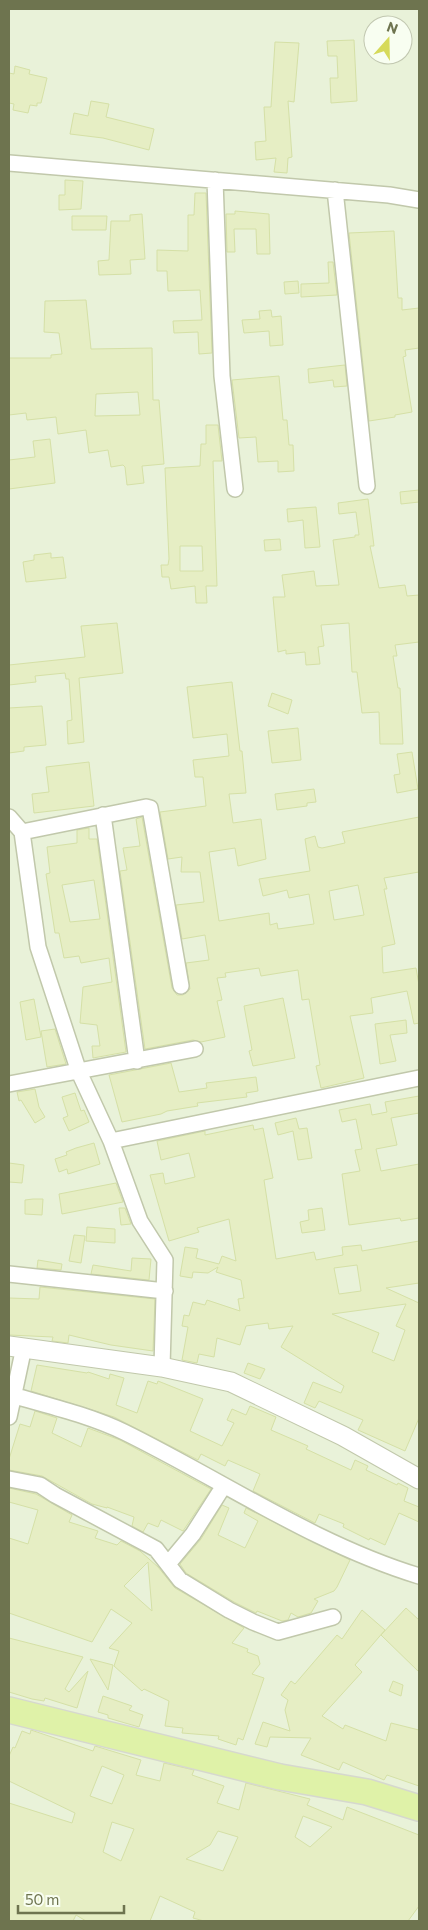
<svg xmlns="http://www.w3.org/2000/svg" width="428" height="1930" viewBox="0 0 428 1930" font-family="Commissioner,sans-serif">
<style>
.residential{fill:#e9f2d9;fill-rule:evenodd}
.building{fill:#e6eec4;stroke:#d5e0a6;fill-rule:evenodd}
.lines{fill:none;stroke-linecap:round;stroke-linejoin:round}
.minor-casing{stroke:#c1c8ab;stroke-width:18}
.tertiary-casing{stroke:#c1c8ab;stroke-width:21}
.trunk-casing{stroke:#d6d8ce;stroke-width:28}
.minor{stroke:#fff;stroke-width:15}
.tertiary{stroke:#fff;stroke-width:19}
.trunk{stroke:#dff2a8;stroke-width:25}
</style>
<rect width="100%" height="100%" fill="#f4fbea"/>
<path class="residential" d="M9,9H419V1921H9ZM373,25H403V55H373Z"/>
<path class="building" d="M354,40L357,101L331,103L330,78H338L337,56H328L327,41Z
M275,42L299,43L294,102L288,101L292,157L288,158L287,173L274,172L276,158L256,160L255,142L266,141L264,107H271Z
M15,66L30,70L29,74L47,78L41,103H37V106L30,105L28,113L13,110L14,104L9,103V73L14,74Z
M91,101L109,104L106,117L154,129L149,150L103,138L70,134L74,113L88,116Z
M65,180L83,181L81,209L59,210V195H65Z
M195,193H206L212,353L199,354L198,332L174,333L173,321L202,320L200,290L168,291L167,271H157V250L188,251V215H194Z
M235,211L269,214L270,254H257L256,229H234L235,252H227L226,214H235Z
M142,214L145,259L130,260L131,274L99,275L98,261L109,260L111,221H130V215Z
M72,216H107L106,230H72Z
M394,231L398,298H402V310L419,308V348L405,350L406,356L403,357L412,412L395,415V417L369,421L349,233Z
M328,262H333L337,295L301,297V284L329,283Z
M298,281L299,293L285,294L284,282Z
M86,300L91,349L152,348L153,400H159L164,464L142,466L144,483L127,485L125,467L123,465L111,467L108,450L89,453L86,430L58,434L56,417L27,420L26,413L9,415V358H51V355L62,354L59,333L44,332L45,301ZM138,392L140,415L95,416L96,394Z
M271,310L272,317L281,316L283,345L270,346L269,331L244,333L242,320L260,319L259,311Z
M345,365L347,386L334,387L333,380L309,383L308,369Z
M279,376L283,420H287L289,445H293L294,471L278,472V461L258,462L256,437L239,438L232,380Z
M206,425H218L222,461H213L217,586H206L207,603H196L195,586L171,589L169,577H162L161,565H168L169,559L165,468L200,466L201,444H206ZM180,546H202L203,571H180Z
M50,439L55,483L9,489V460L35,457L33,441Z
M419,490V502L401,504L400,492Z
M368,499L374,546H370L379,588L405,585L407,596L419,595V642L395,645L397,656H393L398,688H400L403,744H380L379,712L362,713L357,672H352L349,623L321,625L324,646L318,647L320,664L306,665L305,652L286,654V650L278,652L273,597H285L282,575L314,571L316,586L339,585L333,540L355,537V535H359L356,512L339,514L338,503Z
M316,507L320,547L305,548L303,520L288,522L287,509Z
M280,539L281,550L265,551L264,540Z
M51,553V558L63,557L66,578L26,582L23,562L34,560V555Z
M117,623L123,673L79,678L84,742L68,744L67,721L72,720L69,679H66L65,673L35,676L36,682L9,685V665L85,657L81,626Z
M232,682L240,751H242L246,793L229,794L233,823L261,819L266,859L238,866L235,848L209,852L219,921L269,913L270,925L277,923L278,929L314,924L309,894L289,898L287,890L263,896L259,879L310,871L305,839L315,836L318,847L322,848L345,843L342,832L419,817V872L384,878L387,889H384L395,944L382,947L383,973L416,968L419,985V1023L414,1024L407,991L371,998L373,1013L350,1016L364,1078L321,1088L316,1066L320,1065L309,999L302,1000L298,970L261,976L259,968L225,973L226,977L217,978L222,1000L217,1001L225,1037L201,1042L193,1040L145,1049L120,871L127,870L123,848L140,846L136,819L142,817L172,988L177,995H183L190,989L186,963L209,960L205,935L182,939L176,905L204,902L200,872H181L182,857L168,859L160,812L206,806L203,777H195L193,760L229,756L227,734L193,738L187,687ZM358,885L364,915L334,920L329,891Z
M272,693L292,700L288,714L268,706Z
M42,706L46,745L24,747V751L9,753V708Z
M298,728L301,760L272,763L268,731Z
M412,752L418,789L397,793L394,775L400,774L397,754Z
M89,762L94,806L34,813L32,794L49,792L46,767Z
M314,789L316,802L307,803V806L277,810L275,794Z
M89,828V839H97L126,1052L93,1058L92,1046H100L97,1025L80,1023L83,987L112,982L109,958L81,963L79,956L64,958L59,933H55L46,874L50,873L47,847L77,843V830ZM94,880L100,919L70,922L62,885Z
M283,998L295,1058L253,1066L249,1051L252,1050L244,1006Z
M34,999L41,1037L26,1040L20,1002Z
M406,1020L407,1033L390,1035L396,1061L380,1064L375,1024Z
M55,1029L66,1064L47,1067L41,1031Z
M171,1063L179,1092L207,1088L206,1083L256,1077L258,1091L246,1093L247,1097L197,1103L198,1106L167,1111L161,1114L122,1122L109,1075Z
M35,1089L39,1107L45,1117L35,1123L21,1100L19,1101L17,1092Z
M75,1093L81,1111L84,1110L89,1122L69,1131L63,1118L68,1116L62,1097Z
M419,1096V1113L391,1118L397,1145L376,1149L381,1171L419,1164V1218L401,1221L400,1218L349,1225L342,1174L360,1171L355,1150L362,1149L356,1119L342,1122L339,1110L370,1104L372,1115L387,1112L385,1102Z
M296,1118L299,1129L307,1128L312,1158L298,1160L293,1131L278,1135L275,1123Z
M253,1125L254,1130L263,1128L273,1178L264,1180L276,1259L314,1252L316,1260L343,1255L342,1247L361,1245L362,1251L419,1241V1283L386,1288L419,1303V1418L405,1451L358,1430L363,1420L319,1401L315,1408L304,1403L313,1382L341,1393L344,1386L281,1347L293,1326L269,1329L268,1323L246,1326L240,1345L217,1338L214,1357L199,1354L197,1363L182,1360L188,1327L182,1326L184,1315L189,1316L193,1302L205,1305L207,1300L240,1311L238,1299L244,1298L241,1280L216,1272L218,1267L208,1273L193,1272L192,1278L180,1276L185,1247L198,1249L196,1258L219,1264L222,1256L236,1261L229,1219L197,1228L199,1232L169,1241L150,1175L163,1173L165,1184L195,1177L189,1153L161,1160L157,1141L205,1131V1135ZM357,1265L361,1291L339,1294L334,1268ZM406,1304L396,1326L405,1330L394,1361L372,1352L379,1333L332,1314Z
M94,1143L100,1164L68,1174L67,1169L59,1172L55,1159L67,1155L66,1152L76,1148Z
M9,1163L24,1165L22,1183L9,1182Z
M116,1183L123,1202L62,1214L59,1194Z
M33,1199H43L42,1215L25,1214V1200Z
M119,1208H125L131,1224L121,1225Z
M322,1208L325,1230L302,1233L300,1222L309,1220L308,1210Z
M87,1227L115,1229V1243L86,1241Z
M74,1235L85,1236L81,1263L69,1261Z
M132,1258L151,1259L149,1280L91,1274L93,1265L131,1271Z
M38,1260L62,1264L61,1270L37,1268Z
M40,1287L155,1299L153,1351L111,1345L69,1335L68,1343L52,1341L53,1337L9,1335V1298L39,1299Z
M248,1363L265,1369L260,1379L244,1373Z
M37,1365L87,1373L88,1372L109,1379L110,1374L124,1378L116,1405L137,1413L148,1381L157,1384L158,1381L203,1399L190,1431L222,1446L234,1423L227,1420L232,1409L246,1415L250,1406L276,1417L271,1430L308,1446L306,1449L351,1470L355,1460L368,1466L366,1470L397,1485L398,1483L408,1488L404,1501L419,1507V1522L399,1513L385,1545L370,1538L369,1540L343,1527L344,1524L319,1514L315,1523L253,1491L260,1474L228,1460L225,1466L201,1454L198,1460L114,1417L31,1391Z
M35,1411L57,1418L52,1433L81,1447L88,1428L120,1440L211,1489L183,1531L161,1520L158,1527L148,1523L143,1532L132,1526L134,1517L107,1507V1508L92,1504L42,1476L9,1470V1459L20,1424L30,1427Z
M9,1488L36,1494L72,1515L69,1522L98,1531L95,1538L117,1545L121,1541L140,1551L158,1567L175,1588L244,1628L232,1643L248,1649L247,1652L258,1656L260,1664L252,1674L264,1678L243,1740L238,1738L236,1745L218,1739L219,1736L182,1733L183,1728L165,1726L169,1701L144,1689L142,1691L114,1666L119,1651L109,1648L132,1623L111,1609L92,1642L9,1613V1538L28,1544L38,1510L9,1502ZM148,1562L152,1611L124,1586Z
M222,1505L229,1508L218,1535L245,1548L258,1521L244,1513L246,1508L350,1560L337,1587L334,1591L314,1599L318,1601L311,1613L298,1617L291,1613L288,1620L282,1621L257,1611L256,1613L234,1602L186,1573L180,1564L201,1539Z
M406,1608L419,1620V1672L381,1635Z
M362,1610L385,1630L355,1665L362,1672L322,1716L343,1729L345,1725L386,1741L391,1723L419,1730V1786L387,1775L384,1780L343,1762L339,1770L301,1755L311,1738L270,1737L267,1747L255,1744L263,1722L290,1731L285,1710L288,1700L281,1695L291,1681L295,1684L337,1635L342,1639Z
M9,1638L83,1657L65,1689L69,1692L88,1671L77,1708L45,1698L44,1701L32,1699L9,1692Z
M90,1659L113,1665L108,1690Z
M393,1681L403,1685L401,1696L389,1691Z
M103,1696L132,1706L129,1710L143,1715L139,1727L108,1718V1715L98,1712Z
M31,1730L93,1751L95,1746L141,1760L136,1775L160,1781L164,1763L194,1770L192,1775L224,1786L217,1803L239,1810L246,1783L310,1799L307,1805L343,1820L347,1807L419,1835V1906L408,1921H204L193,1918L195,1912L160,1896L150,1921H86L76,1915L73,1921H9V1803L72,1823L75,1813L9,1781V1756L13,1747L15,1748L22,1731L30,1734ZM102,1766L124,1775L112,1804L90,1796ZM303,1816L332,1827L310,1847L295,1837ZM112,1822L134,1829L121,1861L103,1852ZM218,1831L238,1837L223,1871L186,1859L210,1845Z"/>
<g class="lines">
<defs>
<path id="minor" d="M9,163L389,195L419,200
M215,180L222,376L235,489
M335,190L367,486
M103,815L137,1061
M9,817L22,832L38,947L79,1072L111,1141L140,1221L165,1260L162,1367
M22,832L146,807L150,808L181,986
M9,1084L195,1049
M111,1141L419,1078
M9,1274L165,1291
M12,1395C49,1406 89,1415 124,1432C222,1480 314,1544 419,1576
M9,1417L24,1347
M9,1479L40,1485L55,1495L156,1549L180,1580L229,1610L253,1622L278,1632L333,1617
M168,1564L193,1534L223,1487"/>
<path id="tertiary" d="M9,1346L162,1367L231,1382L343,1436L419,1479"/>
<path id="trunk" d="M9,1710L280,1777L367,1792L419,1808"/>
</defs>
<use href="#minor" class="minor-casing"/>
<use href="#tertiary" class="tertiary-casing"/>
<use href="#trunk" class="trunk-casing"/>
<use href="#minor" class="minor"/>
<use href="#tertiary" class="tertiary"/>
<use href="#trunk" class="trunk"/>
</g>
<rect width="428" height="1930" fill="none" stroke="#6e744f" stroke-width="20"/>
<g transform="translate(388 40) rotate(20)"><circle r="24" fill="#f8fef1" stroke="#c1c7b0"/>
<path d="M0-4L9 19L0 12L-9 19Z" fill="#d6da5a"/>
<text y="-8" font-size="14" font-weight="bold" text-anchor="middle" fill="#6e744f">N</text>
</g>
<path d="M18 1905v8h106v-8" fill="none" stroke="#6e744f" stroke-width="2.5"/>
<text x="25" y="1905" font-size="15" fill="#6e744f" stroke="#f8fef1" stroke-width="4" paint-order="stroke">50 m</text>
</svg>
